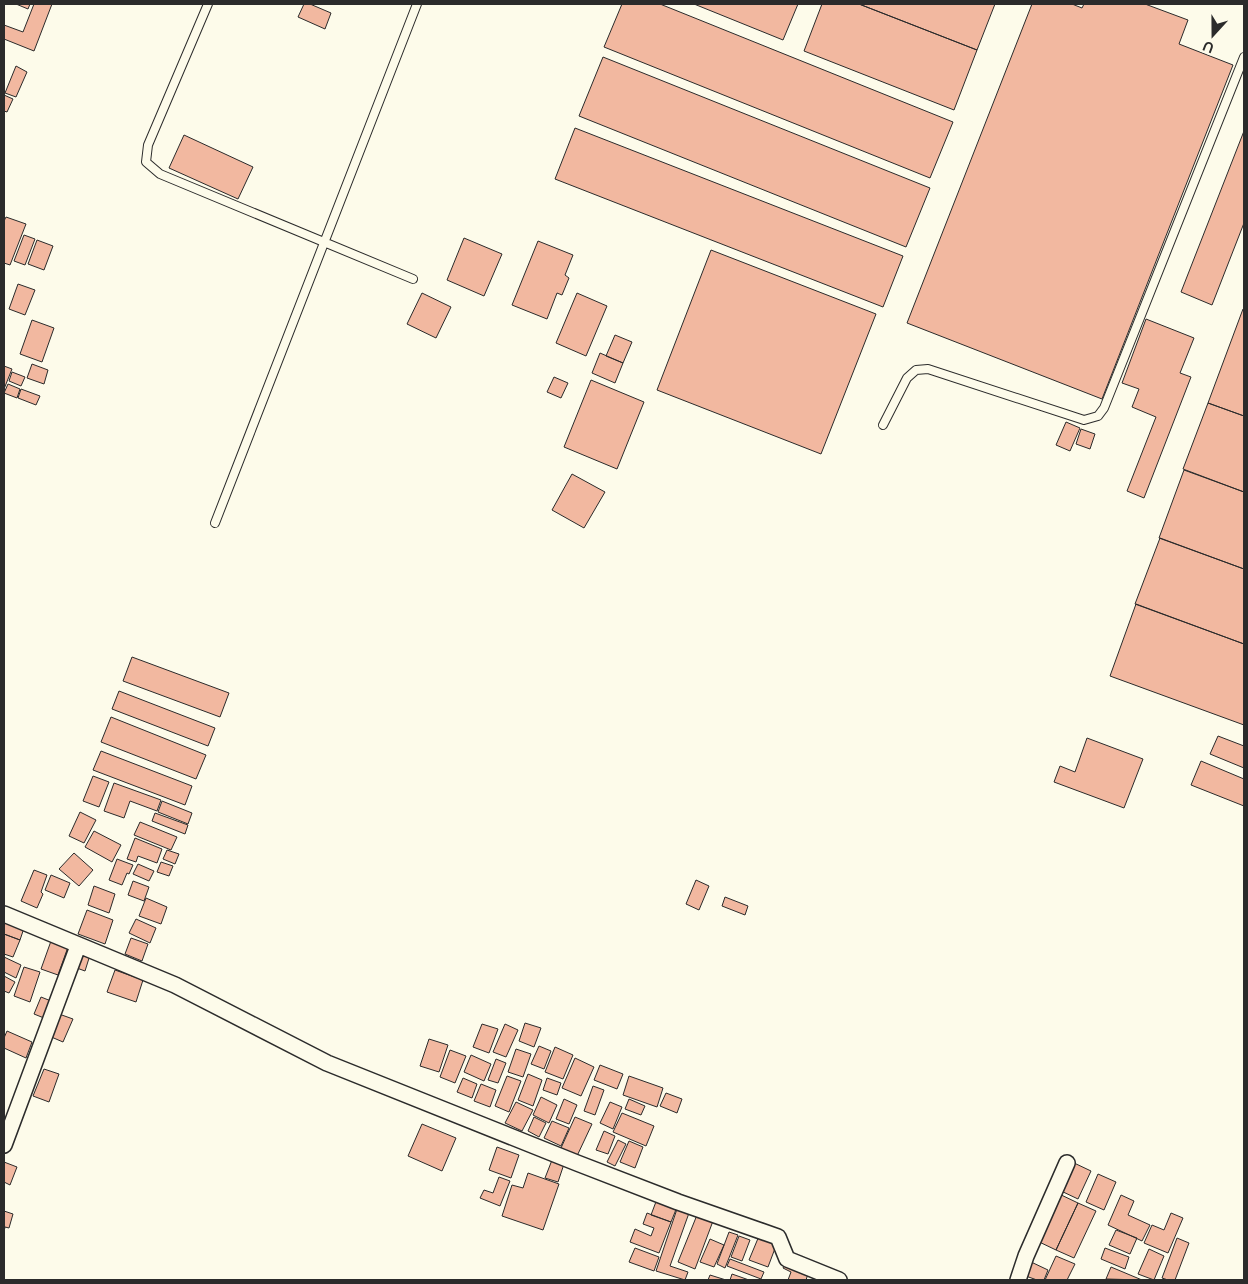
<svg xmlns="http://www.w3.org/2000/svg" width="1248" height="1284" viewBox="0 0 1248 1284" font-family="Raleway,sans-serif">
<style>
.building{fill:#f2b8a0;stroke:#2b2b2b}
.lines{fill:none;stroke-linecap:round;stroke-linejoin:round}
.service-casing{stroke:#2b2b2b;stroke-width:10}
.minor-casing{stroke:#2b2b2b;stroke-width:18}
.service{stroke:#fdfbea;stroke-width:8}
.minor{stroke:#fdfbea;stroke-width:15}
</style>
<rect width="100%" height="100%" fill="#fdfbea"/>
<path class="building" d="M16,4H30L28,9Z
M34,4H52L34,51L4,39V25L23,32Z
M304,4H310L331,13L325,29L298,17Z
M622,4H660L953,122L930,178L604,47Z
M694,4H798L783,40Z
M822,4H859L977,50L954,110L804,51Z
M859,4H995L977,50Z
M1032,4H1072L1082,8L1084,4H1145L1188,20L1179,44L1233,65L1102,399L907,323Z
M603,57L930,188L906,247L579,116Z
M16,66L27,72L16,97L5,93Z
M4,95L13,99L7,112L4,111Z
M575,128L903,256L883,307L555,179Z
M1244,131V223L1212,305L1181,292Z
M184,135L253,167L238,199L169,168Z
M6,217L26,224L10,265L4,263V221Z
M24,235L35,239L25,265L14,261Z
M464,238L502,254L484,296L447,280Z
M37,240L53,246L44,270L28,264Z
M538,241L573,255L565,275L569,278L562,295L557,293L547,319L512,305Z
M711,250L876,314L821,454L657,390Z
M18,284L35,290L25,315L9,309Z
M422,293L451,307L436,338L407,324Z
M577,293L607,306L586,356L556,343Z
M1243,309H1244V416L1208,403Z
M1146,319L1194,338L1180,373L1191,377L1144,498L1127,491L1156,417L1132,407L1139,389L1122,383Z
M32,320L54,328L42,362L20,354Z
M615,335L632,342L623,363L606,356Z
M600,353L623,363L615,383L592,373Z
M32,364L48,370L44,384L27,378Z
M4,366L12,369L4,389Z
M12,372L25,377L21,386L9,381Z
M554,377L568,383L561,398L547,392Z
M591,380L644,402L617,469L564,447Z
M8,384L20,389L17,398L4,393Z
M21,389L40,396L36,405L18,398Z
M1208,403L1244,416V492L1183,469Z
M1066,422L1080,428L1070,451L1056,445Z
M1081,429L1095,434L1090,449L1076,444Z
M1184,470L1244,492V569L1159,538Z
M572,474L605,492L584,528L552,510Z
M1160,538L1244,569V644L1135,604Z
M1136,604L1244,644V725L1110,676Z
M132,657L229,693L220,717L123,681Z
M119,691L215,728L208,746L112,709Z
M111,717L206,755L196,779L101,742Z
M1218,736L1244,746V768L1210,754Z
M1087,738L1143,759L1124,808L1054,782L1060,766L1075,772Z
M101,751L192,786L185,805L93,770Z
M1201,761L1244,779V806L1191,785Z
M93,776L109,782L99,807L83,801Z
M114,783L161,800L157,811L130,801L124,818L104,811Z
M162,801L192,813L188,824L158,812Z
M80,812L96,820L84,843L69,836Z
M155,813L188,825L185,834L152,821Z
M140,822L177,837L171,850L134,835Z
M94,831L121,845L112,862L85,847Z
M135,838L162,849L157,863L138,856L136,862L127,859Z
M167,850L179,854L175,864L163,859Z
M74,853L93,870L79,886L59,869Z
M117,859L133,865L129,874L127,873L122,885L109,880Z
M161,862L173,866L169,876L157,872Z
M138,864L154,871L149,881L133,874Z
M34,870L47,875L41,892L43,894L37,908L21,901Z
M51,875L70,883L64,898L45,890Z
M696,880L709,886L699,910L686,904Z
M133,881L149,887L144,901L128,895Z
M94,886L115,894L109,913L88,905Z
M725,897L748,906L745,915L722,906Z
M146,898L167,907L161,924L139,916Z
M87,910L113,920L105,944L78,934Z
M4,917L25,925L20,940L4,934Z
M136,919L156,928L150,943L129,933Z
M4,934L20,940L13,957L4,954Z
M131,938L148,944L142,961L125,954Z
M51,941L68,947L58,975L41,969Z
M79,952L90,955L85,971L74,967Z
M4,957L21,965L16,978L4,972Z
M24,967L40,972L30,1002L14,996Z
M115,970L143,980L136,1002L107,992Z
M4,976L15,982L9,993L4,991Z
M41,997L51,1001L44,1018L34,1014Z
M59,1014L73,1019L63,1042L49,1036Z
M525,1023L541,1028L534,1047L519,1041Z
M482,1024L498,1029L489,1053L473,1047Z
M505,1024L518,1030L506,1057L493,1052Z
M7,1031L32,1042L26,1058L4,1048V1038Z
M429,1039L448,1045L439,1072L420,1066Z
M539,1046L551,1051L544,1069L531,1064Z
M555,1047L573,1055L563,1079L545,1072Z
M516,1049L531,1054L523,1077L508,1072Z
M450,1050L466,1056L455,1083L440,1077Z
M471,1055L491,1064L484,1081L464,1072Z
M575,1058L594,1067L581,1096L562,1088Z
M496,1059L506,1063L498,1083L488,1080Z
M600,1065L623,1074L617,1089L594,1080Z
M44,1069L59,1074L49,1102L33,1096Z
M528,1074L542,1080L533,1106L518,1100Z
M507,1076L521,1081L509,1112L495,1106Z
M629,1076L663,1088L657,1107L623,1095Z
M463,1078L477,1084L472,1098L457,1092Z
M547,1078L561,1083L557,1095L543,1090Z
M481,1084L496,1090L490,1107L474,1101Z
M593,1086L604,1090L595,1115L584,1111Z
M666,1093L682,1099L677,1113L660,1106Z
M541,1097L557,1105L549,1123L533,1115Z
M564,1099L577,1105L569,1124L556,1119Z
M629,1099L645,1106L641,1115L625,1109Z
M516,1102L533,1110L522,1131L505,1123Z
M610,1102L622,1107L613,1129L600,1123Z
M622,1113L654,1126L646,1146L613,1132Z
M534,1117L546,1123L539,1137L528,1131Z
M575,1117L592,1124L577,1156L561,1148Z
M552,1121L569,1128L561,1146L544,1138Z
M422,1124L456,1138L442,1171L408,1156Z
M604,1131L615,1136L608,1154L596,1150Z
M618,1140L626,1144L615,1166L607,1162Z
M629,1141L643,1147L635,1168L620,1162Z
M497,1147L519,1155L511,1178L489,1170Z
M552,1160L564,1164L558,1182L545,1178Z
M4,1162L17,1167L10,1185L4,1182Z
M1072,1162L1091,1171L1078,1199L1059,1190Z
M528,1173L559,1184L543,1230L502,1216L512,1185L523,1188Z
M1098,1174L1116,1182L1104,1210L1086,1202Z
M499,1177L510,1181L500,1206L480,1198L484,1190L493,1193Z
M1055,1192L1078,1203L1056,1250L1033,1239Z
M1121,1195L1134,1201L1128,1215L1150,1225L1142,1241L1108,1225Z
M657,1199L677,1207L671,1222L651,1215Z
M1078,1203L1096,1211L1074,1258L1056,1250Z
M677,1209L689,1213L670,1266L688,1272L685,1280L656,1271Z
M4,1211L13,1214L9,1228L5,1227L4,1232Z
M647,1213L671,1222L659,1253L630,1242L635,1229L651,1236L654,1228L643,1224Z
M1171,1213L1183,1218L1168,1253L1144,1243L1152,1225L1164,1230Z
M697,1215L713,1221L695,1269L678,1262Z
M1116,1230L1137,1238L1130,1254L1109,1245Z
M729,1232L738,1235L725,1268L717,1264Z
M739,1236L750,1240L742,1261L731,1257Z
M759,1236L777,1243L768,1267L749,1260Z
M1177,1238L1189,1243L1175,1280H1168L1162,1278Z
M710,1239L724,1245L714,1267L700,1262Z
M635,1248L659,1257L654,1271L629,1262Z
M1105,1248L1129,1257L1125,1269L1101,1259Z
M1149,1249L1164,1256L1154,1280L1138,1274Z
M1056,1256L1075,1264L1067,1280H1045Z
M730,1259L764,1272L761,1279L727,1266Z
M1029,1261L1048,1270L1044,1280H1037L1023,1275Z
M786,1262L809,1271L806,1280H788L791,1272L783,1268Z
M1111,1267L1142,1280L1106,1279Z
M732,1274L749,1280H730Z
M710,1275L726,1280H708Z"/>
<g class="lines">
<defs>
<path id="service" d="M208,4L148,145L146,162L160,174L413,279
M883,425L907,378L916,370L928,369L1084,420L1098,416L1104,408L1244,57
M215,523L417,4"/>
<path id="minor" d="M4,914L175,985L327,1063L577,1163L678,1202L778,1237L787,1259L839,1280
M4,1145L78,946
M1018,1280L1026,1256L1067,1163"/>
</defs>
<use href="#service" class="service-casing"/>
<use href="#minor" class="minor-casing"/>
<use href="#service" class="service"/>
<use href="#minor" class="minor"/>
</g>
<rect width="1248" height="1284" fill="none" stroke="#2b2b2b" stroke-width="10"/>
<g transform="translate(1213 35) rotate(201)" stroke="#fdfbea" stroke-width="4" paint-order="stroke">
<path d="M0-4L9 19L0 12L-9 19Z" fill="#2b2b2b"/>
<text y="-8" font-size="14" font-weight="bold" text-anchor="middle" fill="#2b2b2b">U</text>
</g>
</svg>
